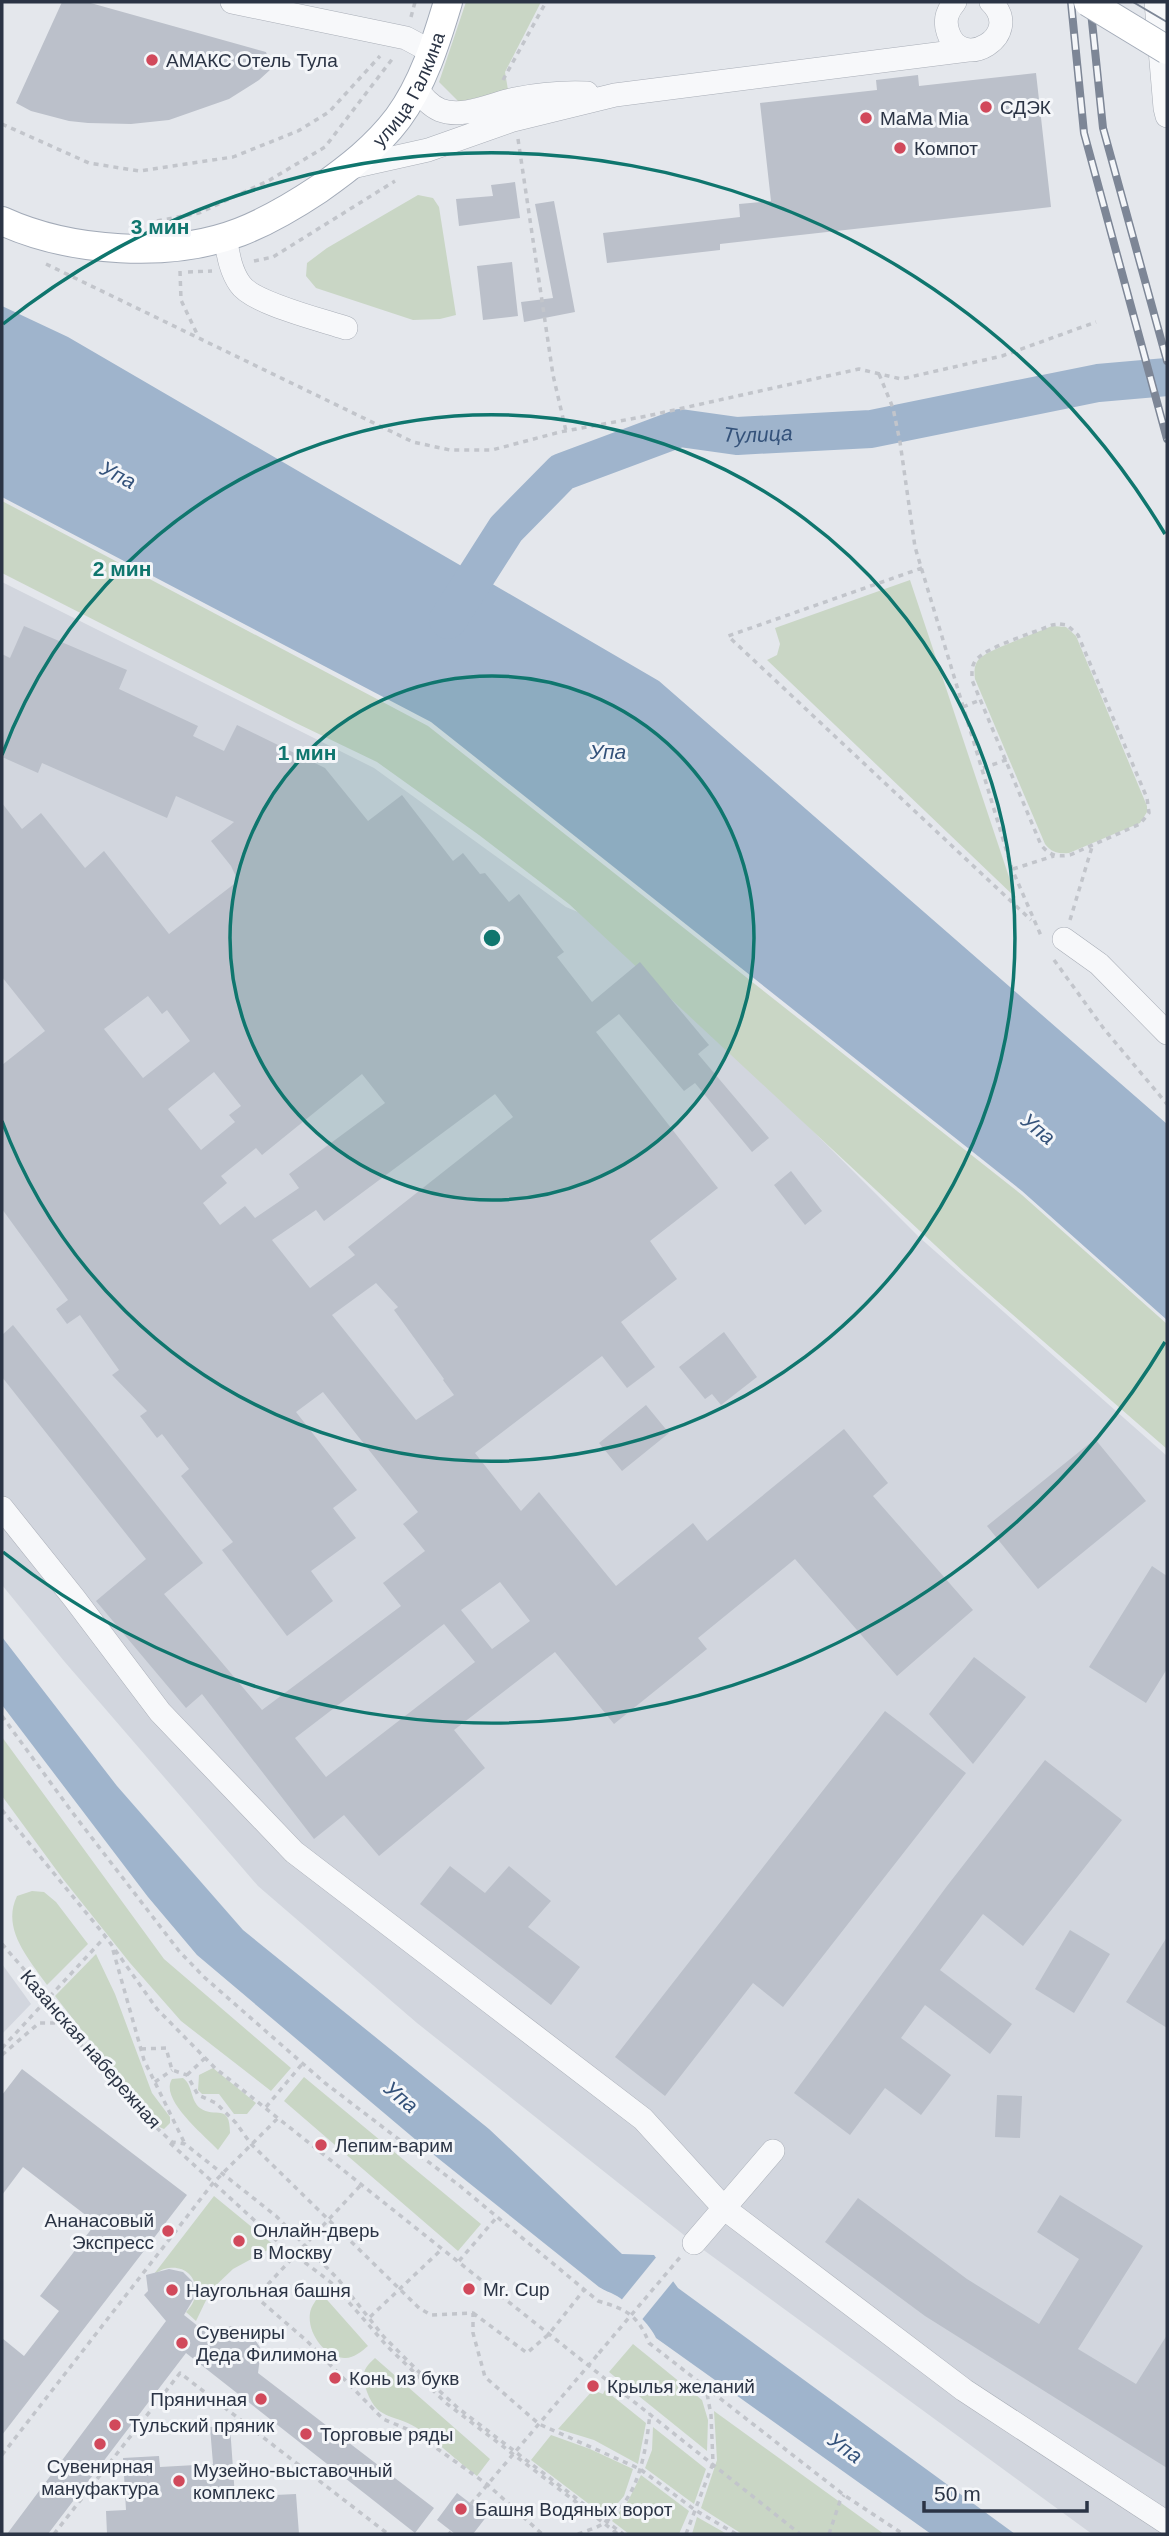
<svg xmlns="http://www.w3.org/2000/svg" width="1169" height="2536" viewBox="0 0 1169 2536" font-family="Helvetica,sans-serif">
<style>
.built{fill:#d2d6de}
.green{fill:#c9d6c5}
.water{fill:#9fb4cc}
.pier{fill:#e4e7ec}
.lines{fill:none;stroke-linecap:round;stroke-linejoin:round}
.river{stroke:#9fb4cc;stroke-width:38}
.building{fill:#bbc0ca;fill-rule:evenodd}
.minor-casing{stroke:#a9aeb7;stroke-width:24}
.major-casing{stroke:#a3abb8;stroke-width:30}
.path{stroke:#c2c5cb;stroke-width:3.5;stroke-dasharray:5 5;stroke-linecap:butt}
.minor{stroke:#f7f8fa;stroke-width:23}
.major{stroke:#fff;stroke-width:28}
.tram{stroke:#7d8696;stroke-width:2}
.rail-casing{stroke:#7d8696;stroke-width:8}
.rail{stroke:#f4f6f9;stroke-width:5;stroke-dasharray:16;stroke-linecap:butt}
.major-bridge-casing{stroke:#a3abb8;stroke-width:30;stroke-linecap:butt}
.path-bridge{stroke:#c2c5cb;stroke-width:3.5;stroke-dasharray:5 5;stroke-linecap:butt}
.major-bridge{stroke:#fff;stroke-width:28}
.ring{fill:none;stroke:#0f766e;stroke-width:3.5}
.poi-dot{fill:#d1495b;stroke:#f4f6f9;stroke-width:2.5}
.labels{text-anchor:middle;stroke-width:6;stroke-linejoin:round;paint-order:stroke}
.poi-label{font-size:19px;fill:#2b3445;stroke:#f4f6f9;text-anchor:start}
.street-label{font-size:19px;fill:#2b3445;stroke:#f4f6f9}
.water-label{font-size:21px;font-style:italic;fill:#34527a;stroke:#f4f6f9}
.centre{fill:#0f766e;stroke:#f4f6f9;stroke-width:3.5}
.ring-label{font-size:21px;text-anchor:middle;font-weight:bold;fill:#0f766e;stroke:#f4f6f9;stroke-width:6;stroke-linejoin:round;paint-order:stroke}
</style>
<rect width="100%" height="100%" fill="#e4e7ec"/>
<path class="built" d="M2,582L374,768L566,907L606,924L919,1237L1167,1456V2534H1092L694,2243L417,2023L258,1886L64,1661L2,1585Z
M2,1964L31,2004L2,2034Z"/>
<path class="green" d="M466,2H541L505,72L508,90L459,102L439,82Z
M418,195L433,198L439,207L456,315L440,319L413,320L316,288L306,276L307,263L327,248Z
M2,501L428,726L1022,1195L1167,1324V1449L965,1273L569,904L479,835L377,762L296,723L2,573Z
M910,580L1016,898L767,660L777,655L780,644L775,628Z
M1052,626L1066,627L1076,636L1147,806V812L1140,823L1069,853C1059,854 1052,853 1045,844L975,679C974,671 974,664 980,658C990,649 1037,633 1052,626Z
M2,1737L164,1959L291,2068L271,2091L181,2021L130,1963L63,1879L2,1796Z
M32,1891L44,1892L56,1902L88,1944L47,1985C29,1959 1,1929 17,1896Z
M96,1954L115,1994L152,2093L170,2117V2123L164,2129L157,2126L55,1996Z
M213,2068L256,2103L247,2114H234L219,2094H202L198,2090L199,2075Z
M304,2077L481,2224L458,2251L284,2101Z
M183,2078C193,2085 190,2100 200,2108C215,2119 230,2102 230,2133L218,2150C204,2135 159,2099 172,2079Z
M214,2196L275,2246L233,2269L211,2290L196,2321L186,2312C204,2295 196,2265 169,2268C164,2268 158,2272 154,2274Z
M321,2293L368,2346C362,2351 353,2359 344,2358C324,2357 307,2332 310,2313C311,2306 317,2299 321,2293Z
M633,2344L702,2400L708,2420L707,2451L609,2372Z
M375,2358L490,2459L477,2476C457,2461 438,2442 417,2428C391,2412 376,2422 365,2386C361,2373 365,2367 375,2358Z
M593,2390L603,2394L605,2390L646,2423L638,2464L594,2440L558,2429Z
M714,2411L884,2534H742L701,2508L717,2460Z
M653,2427L706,2469L694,2504L645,2468L652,2450Z
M551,2435L590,2449L633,2469L624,2496L606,2517L531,2460Z
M641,2475L689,2511L679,2534H629L612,2521L628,2501Z
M697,2517L727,2534H692Z"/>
<path class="water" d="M2,306L68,337L659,681L1167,1124V1320L1022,1191L431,722L2,497Z
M2,1637L117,1786L243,1930L489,2129L622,2254L654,2255L678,2288L1015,2534H931L656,2338C652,2327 627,2301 615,2295C610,2292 605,2291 599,2287L429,2151L197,1955L148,1897L2,1705Z"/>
<path class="pier" d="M658,2255L675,2279L640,2322L619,2303Z"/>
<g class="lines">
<path class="river" id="s1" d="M448,620L506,529L562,472L680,428L737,436L871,429L1098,383L1167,377"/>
</g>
<path class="building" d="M62,2H87L266,52L271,69L259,80L229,99L169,120L131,124L88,123L69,121L31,111L16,103Z
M1036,73L1051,207L720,244V250L607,263L603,233L740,217L739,204L771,201L760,103L877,90L876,80L918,75L919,86Z
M515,182L520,218L459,226L456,199L493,196L491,185Z
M554,201L575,312L524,322L521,302L553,298L535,204Z
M512,262L518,316L483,320L477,266Z
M24,626L127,670L119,689L198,726L193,736L224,751L237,725L325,768L368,821L402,795L453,861L463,853L480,874L485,873L509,902L519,894L564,952L557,957L592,1002L640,962L709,1045L698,1054L769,1138L752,1152L695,1083L684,1091L619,1014L596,1032L718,1188L650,1241L677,1279L621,1322L655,1367L627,1388L602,1356L475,1453L521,1511L539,1492L616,1586L693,1523L707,1541L844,1429L888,1483L873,1496L973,1610L897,1676L795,1559L698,1638L707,1649L614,1724L555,1652L454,1730L485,1768L379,1856L344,1815L314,1839L202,1694L186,1708L96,1601L146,1559L2,1377V1335L13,1325L203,1563L164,1594L262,1710L401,1606L383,1583L425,1551L403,1524L418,1512L323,1392L296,1412L357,1490L333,1508L356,1538L311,1571L333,1601L287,1636L222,1550L233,1542L181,1476L189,1469L162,1434L157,1438L140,1416L147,1411L112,1375L119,1370L80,1315L67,1324L56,1309L68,1300L2,1209V1065L45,1031L2,977V803L22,829L41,813L85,868L104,851L169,934L238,881L231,866L211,841L234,822L176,796L167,818L42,763L38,773L2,757V654L10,658ZM148,996L162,1014L167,1010L190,1041L143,1078L104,1029ZM214,1072L241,1106L229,1115L235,1122L201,1150L168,1109ZM362,1074L385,1103L289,1174L299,1188L255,1218L245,1206L220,1225L203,1203L227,1183L221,1176L256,1148L262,1155ZM495,1094L513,1117L348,1247L355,1255L310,1288L272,1240L316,1210L324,1221ZM376,1283L398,1307L394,1310L444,1379L443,1380L454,1395L416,1420L332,1315ZM500,1582L530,1621L492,1649L461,1610ZM444,1624L475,1662L326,1777L295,1738Z
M791,1171L822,1211L805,1225L774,1185Z
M724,1332L757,1377L721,1405L712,1394L705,1399L679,1367Z
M646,1405L669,1433L622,1471L599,1443Z
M1095,1439L1146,1501L1038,1589L987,1526Z
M1152,1566L1167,1576V1669L1146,1703L1089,1667Z
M974,1657L1026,1697L973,1764L929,1714Z
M885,1711L966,1773L783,2007L753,1983L665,2096L615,2057Z
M1045,1760L1122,1820L1023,1946L983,1914L940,1970L1012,2024L990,2054L925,2005L901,2038L951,2075L921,2115L885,2088L850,2135L794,2093L947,1886Z
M450,1866L485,1893L509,1866L551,1901L528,1927L580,1967L551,2005L420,1904Z
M1070,1930L1110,1954L1074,2013L1035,1989Z
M1167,1937V2028L1126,2002Z
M22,2069L187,2195L2,2435V2338L24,2356L59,2311L40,2296L96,2223L23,2167L2,2195V2095Z
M997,2095L1022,2096L1020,2138L995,2137Z
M1060,2195L1143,2246L1078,2349L1136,2384L1167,2335V2468L925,2316L825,2242L858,2198L967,2279L1039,2324L1079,2259L1037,2232Z
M169,2269L183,2272L192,2281L194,2287V2298L184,2315L209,2335L231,2326L244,2328L250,2332L261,2349L258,2373L434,2508L415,2533L186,2353L48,2534H7L166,2321L144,2295L148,2291L146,2275Z
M230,2426L235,2497L296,2494L299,2534H107L106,2511L126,2510L123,2458L159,2456L160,2467L213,2464L210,2427Z
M457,2493L487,2516L473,2534H455L437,2520Z"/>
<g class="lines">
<defs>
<path id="minor" d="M232,2L406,38L432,52
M955,2C947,11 944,20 948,32C961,73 1025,35 991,2
M1156,2L1165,108L1167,116
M416,88C423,97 429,105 440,110C463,119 492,104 515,99C539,94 563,92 587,93
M352,167L428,150L513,120L615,95L968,50
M225,237C228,253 230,270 240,284C252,303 322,320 346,328
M1064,939L1099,964L1167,1033
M2,1508L74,1598L160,1712L294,1852L643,2119L725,2209L964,2390L1167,2523
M694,2243L773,2151"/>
<g id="major">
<path id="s2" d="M2,221C70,252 170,259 240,232C268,221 295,205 319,189C349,168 376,147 398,118C423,84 436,42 448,2"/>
</g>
</defs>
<use href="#minor" class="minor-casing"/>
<use href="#major" class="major-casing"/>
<path class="path" d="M411,17L415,2
M503,80L546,2
M2,124L89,163L139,171L233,157L298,131L329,112L380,56
M518,139L553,375L566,431
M157,221L199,213L268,181L325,147L393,58
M254,261L273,257L395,181
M46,264L413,442L450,450H492L560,432L647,416L859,369L901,379L1002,356L1096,322
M180,271L181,300L198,336
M188,272L212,271
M879,374L893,408L900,442L915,547L1012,869L1042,938
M922,568L728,636L1031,920
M1060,624L1067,625L1078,635L1147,798L1149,813L1140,824L1070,855C1057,857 1050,856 1041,845L972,680C972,671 971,664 978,658C988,647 1035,632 1052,625Z
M963,707L980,700
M983,768L1009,759
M1013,869L1054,856
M1070,920L1092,847
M1054,960L1104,1029L1167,1104
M2,1716L72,1812L179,1951L204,1977L325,2083L460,2186L598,2301C626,2309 638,2315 649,2343L844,2495L903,2534
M2,1810L106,1937L157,2009L215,2068L800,2534
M2,1944L49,1998L145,2117L172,2142L185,2144L276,2216L338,2279L384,2337L421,2374L458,2408L623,2534
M113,1950L144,2060L185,2144
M2,2048L105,1937
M141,2049L166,2048L172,2070L187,2075L198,2095L216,2103L236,2123L251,2144L419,2308L431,2315L473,2313V2333L485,2377L539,2424L640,2469L695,2510L736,2534
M2,2055L39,2023H59L68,2029L123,2095
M187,2075L205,2058
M155,2082L172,2070
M266,2107L303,2063
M170,2143L277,2241L333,2284L387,2346L446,2403L618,2534
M360,2186L256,2297L307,2341L383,2419L414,2432L488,2485L542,2534
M459,2261L497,2217
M473,2313L527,2353L549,2334L584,2290
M370,2317L442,2249
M2,2455L213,2183L278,2118
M471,2504L599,2353
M54,2534L180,2373L388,2534
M449,2534L451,2532
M578,2534C586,2531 597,2528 604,2523C639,2499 646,2452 650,2413
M686,2534L713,2463L711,2415L706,2388
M829,2534L840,2501L844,2495"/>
<use href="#minor" class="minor"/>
<use href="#major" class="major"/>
<path class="tram" d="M1113,2L1167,35
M1133,2L1167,22"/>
<defs>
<path id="rail" d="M1071,2L1084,133L1167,439
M1090,2L1103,128L1167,361"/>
</defs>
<use href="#rail" class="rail-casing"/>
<use href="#rail" class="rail"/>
<defs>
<path id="major-bridge" d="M1088,2L1167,50"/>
</defs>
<use href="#major-bridge" class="major-bridge-casing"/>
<path class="path-bridge" d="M599,2353L682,2255"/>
<use href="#major-bridge" class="major-bridge"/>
</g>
<circle cx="492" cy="938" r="262" fill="#0f766e" fill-opacity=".12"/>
<g class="ring">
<circle cx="492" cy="938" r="262"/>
<path d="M2 755A523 523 0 1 1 2 1121"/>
<path d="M1165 1342A785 785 0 0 1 3 1552M3 324A785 785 0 0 1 1165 534"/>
</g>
<g class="poi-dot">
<circle cx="152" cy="60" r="7"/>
<circle cx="986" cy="107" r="7"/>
<circle cx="866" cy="118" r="7"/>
<circle cx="900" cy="148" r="7"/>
<circle cx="321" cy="2145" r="7"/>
<circle cx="168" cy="2231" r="7"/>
<circle cx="239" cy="2241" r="7"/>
<circle cx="469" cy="2289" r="7"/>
<circle cx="172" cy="2290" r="7"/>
<circle cx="182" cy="2343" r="7"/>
<circle cx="335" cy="2378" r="7"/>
<circle cx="593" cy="2386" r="7"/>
<circle cx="261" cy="2399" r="7"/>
<circle cx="115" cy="2425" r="7"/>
<circle cx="306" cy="2434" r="7"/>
<circle cx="100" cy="2444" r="7"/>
<circle cx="179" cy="2481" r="7"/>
<circle cx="461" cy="2509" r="7"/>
</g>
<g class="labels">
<g class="poi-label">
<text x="166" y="67">АМАКС Отель Тула</text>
<text x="1000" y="114">СДЭК</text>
<text x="880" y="125">MaMa Mia</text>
<text x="914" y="155">Компот</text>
<text x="335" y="2152">Лепим-варим</text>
<text x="154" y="2227" text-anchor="end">Ананасовый<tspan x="154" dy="22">Экспресс</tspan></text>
<text x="253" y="2237">Онлайн-дверь<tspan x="253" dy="22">в Москву</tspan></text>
<text x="483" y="2296">Mr. Cup</text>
<text x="186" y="2297">Наугольная башня</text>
<text x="196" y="2339">Сувениры<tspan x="196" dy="22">Деда Филимона</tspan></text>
<text x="349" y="2385">Конь из букв</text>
<text x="607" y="2393">Крылья желаний</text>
<text x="247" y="2406" text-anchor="end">Пряничная</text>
<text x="129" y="2432">Тульский пряник</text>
<text x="320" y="2441">Торговые ряды</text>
<text x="100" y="2473" text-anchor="middle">Сувенирная<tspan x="100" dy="22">мануфактура</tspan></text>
<text x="193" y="2477">Музейно-выставочный<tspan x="193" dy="22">комплекс</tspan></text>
<text x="475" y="2516">Башня Водяных ворот</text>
</g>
<g class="street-label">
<text dy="7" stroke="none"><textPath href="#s2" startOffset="471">улица Галкина</textPath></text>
<text transform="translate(91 2049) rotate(49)" y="7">Казанская набережная</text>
</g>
<g class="water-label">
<text dy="7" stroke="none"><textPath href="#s1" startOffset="392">Тулица</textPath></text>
<text transform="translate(118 475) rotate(27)" y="7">Упа</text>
<text x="608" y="759">Упа</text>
<text transform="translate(1038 1129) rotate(39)" y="7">Упа</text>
<text transform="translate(401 2097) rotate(40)" y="7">Упа</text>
<text transform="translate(845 2448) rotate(36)" y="7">Упа</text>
</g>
</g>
<circle cx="492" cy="938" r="10" class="centre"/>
<g class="ring-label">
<text x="160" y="234">3 мин</text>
<text x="122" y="576">2 мин</text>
<text x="307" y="760">1 мин</text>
</g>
<rect width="1169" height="2536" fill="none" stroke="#2b3445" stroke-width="7"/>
<path d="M924 2501v10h163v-10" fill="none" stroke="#2b3445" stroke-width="3.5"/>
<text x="934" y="2501" font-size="21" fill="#2b3445" stroke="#f4f6f9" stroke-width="5" paint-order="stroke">50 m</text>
</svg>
